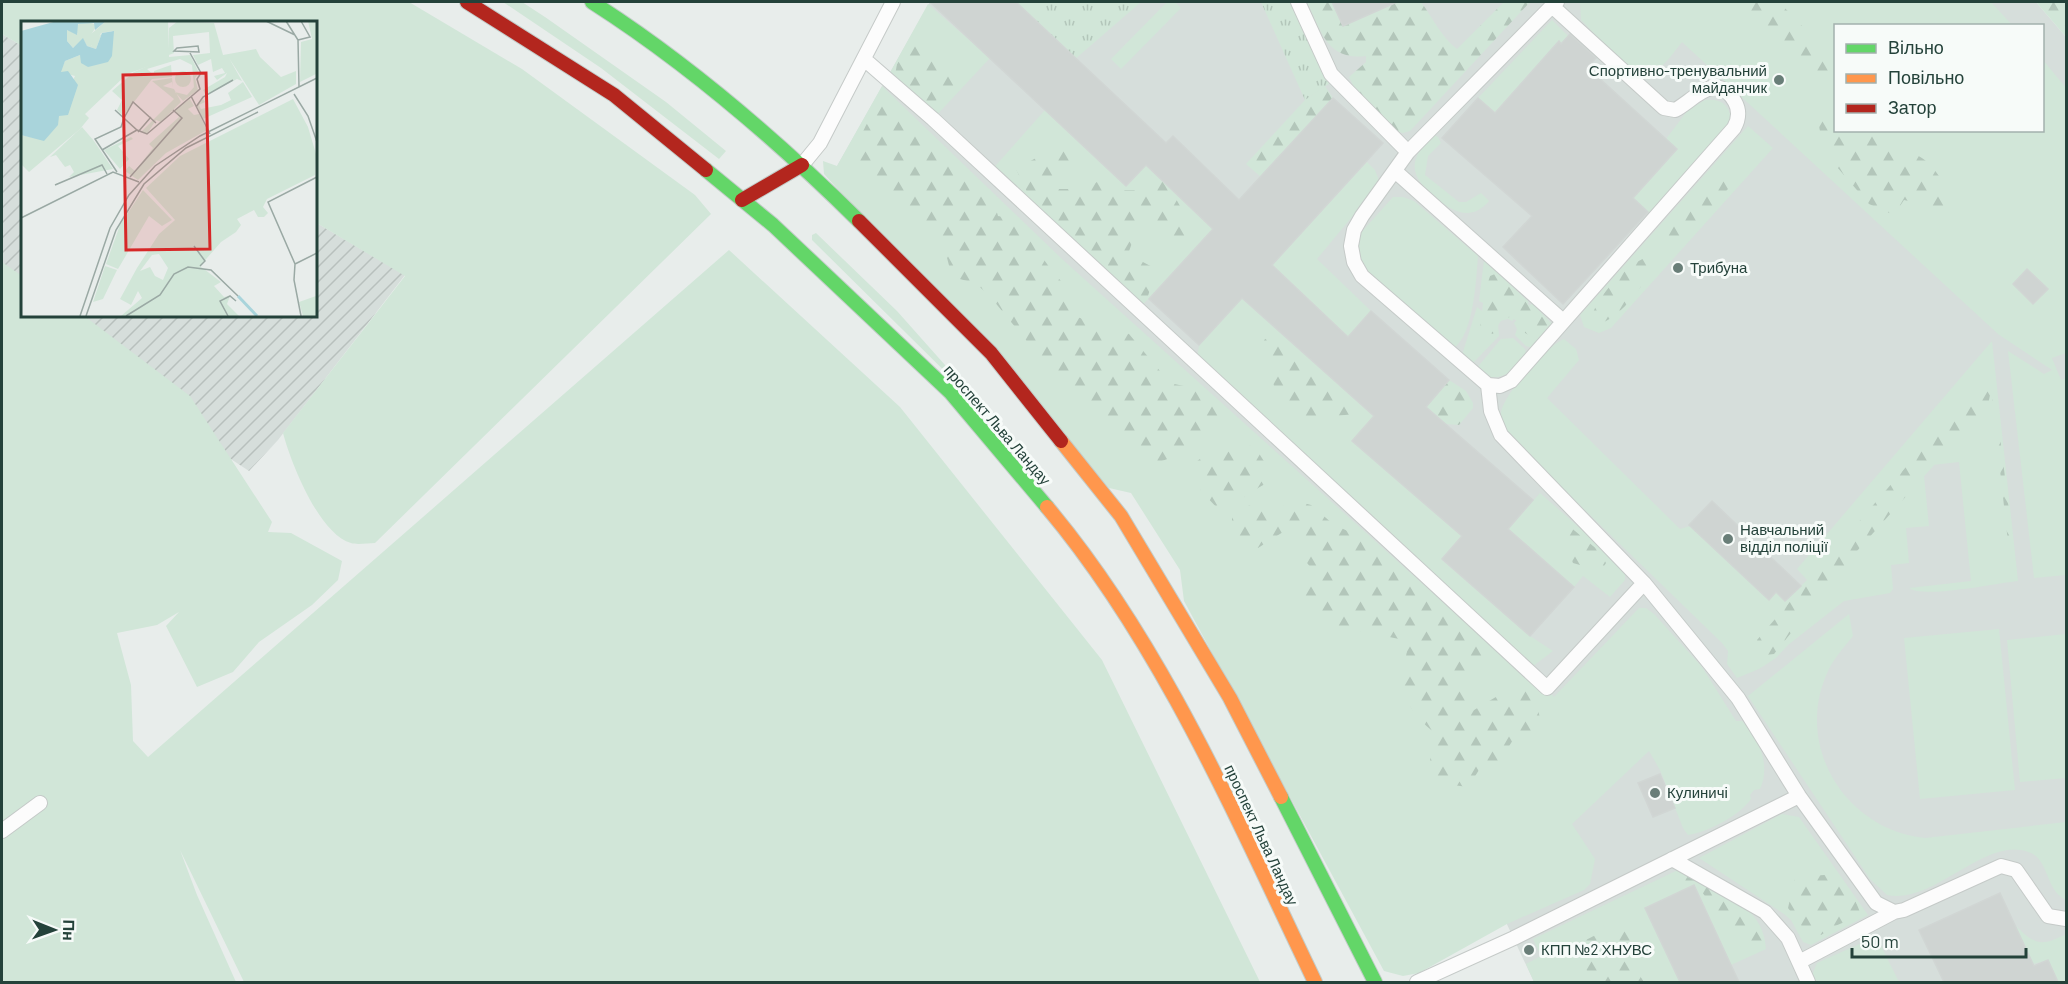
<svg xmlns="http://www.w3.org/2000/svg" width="2068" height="984" viewBox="0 0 2068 984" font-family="Barlow,sans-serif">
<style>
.built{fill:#d6dedb;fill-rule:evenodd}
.industrial{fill:url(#industrial-furrows)}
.green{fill:#d1e6d8}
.forest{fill:url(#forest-firs)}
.park{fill:url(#park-tufts)}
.building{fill:#cfd4d2;stroke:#d1d6d4;stroke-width:1.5}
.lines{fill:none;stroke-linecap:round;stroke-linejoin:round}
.lane-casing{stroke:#c5cac8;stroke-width:16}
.fast-casing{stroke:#c3ccc9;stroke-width:16}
.slow-casing{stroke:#c3ccc9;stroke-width:16}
.jam-casing{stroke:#c3ccc9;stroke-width:16}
.lane{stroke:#fcfcfc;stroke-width:14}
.fast{stroke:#63d668;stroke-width:14}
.slow{stroke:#ff974d;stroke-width:14}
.jam{stroke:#b3261e;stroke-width:14}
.poi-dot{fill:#697e78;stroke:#f7fbf9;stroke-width:2}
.labels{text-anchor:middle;stroke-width:6;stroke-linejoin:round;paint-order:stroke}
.poi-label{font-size:15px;fill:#24423a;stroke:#f7fbf9;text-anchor:start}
.street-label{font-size:15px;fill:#24423a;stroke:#f7fbf9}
.inset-river{fill:none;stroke:#a9d4db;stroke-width:3}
.inset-road{fill:none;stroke:#9aa9a4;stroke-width:1.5}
.view{fill:#d62828;fill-opacity:0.15;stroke:#d62828;stroke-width:3}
.inset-edge{fill:none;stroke:#24423a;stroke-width:3}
</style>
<defs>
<pattern id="industrial-furrows" width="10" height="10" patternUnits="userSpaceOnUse" patternTransform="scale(1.5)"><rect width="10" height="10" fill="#d6dedb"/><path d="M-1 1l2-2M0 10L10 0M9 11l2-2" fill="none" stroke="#b8c0bd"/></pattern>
<pattern id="forest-firs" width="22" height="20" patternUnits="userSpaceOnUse" patternTransform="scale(1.5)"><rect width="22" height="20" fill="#d1e6d8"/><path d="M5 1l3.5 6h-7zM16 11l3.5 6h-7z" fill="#b3c6ba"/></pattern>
<pattern id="park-tufts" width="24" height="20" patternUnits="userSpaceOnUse" patternTransform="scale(1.5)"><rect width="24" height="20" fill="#d1e6d8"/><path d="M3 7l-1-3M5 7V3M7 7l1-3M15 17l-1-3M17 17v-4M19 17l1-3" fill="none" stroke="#b3c6ba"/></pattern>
</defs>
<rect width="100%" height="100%" fill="#e8edeb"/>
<path class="built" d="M930,2H2036L2066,37V982H1534L1469,843L837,166ZM1836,26H2042V130H1836Z"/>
<path class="industrial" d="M2,34L22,46V315H315V222L405,275L278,440L249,471L2,308Z"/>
<path class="green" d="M2,2H409L522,69L695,195L711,214L375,543C368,543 357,545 351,543C319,534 291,463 283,433L405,276L315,222V22H22V46L2,34Z
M503,2H522L545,17L666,102L726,151L719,159L601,68Z
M1167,2H1175L1181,8L1121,69L1111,59Z
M1580,2H1991L2012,25L1836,26V130H2042L2043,60L2066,88V353L2052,358L2061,380L2066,378V575L2034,578L2008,351L2044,374L2052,370L1998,334L1682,42C1673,53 1666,65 1653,72C1634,82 1595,33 1581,20Z
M928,4L990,58L933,119L887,78Z
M1552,20L1568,36L1495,113L1478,98Z
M882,86L1062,259L1516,668L1197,358L1199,345L1242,298L1374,416L1353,440L1462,536L1442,560L1530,636L1553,651L1528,670L1554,697L1639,608H1646L1654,614L1702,667L1736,721H1742C1759,738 1771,765 1760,789L1754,790L1750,795L1751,799C1739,816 1708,832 1688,835L1683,828L1660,770L1649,751L1572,824L1595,859L1590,884L1584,890L1507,924L1419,973L1403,976L1384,971L1184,601L1180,570L1131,493L1109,488L824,174L823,161L837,166Z
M1705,100C1722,98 1731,106 1731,123L1649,214L1633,198L1677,149L1666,139L1688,110Z
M1045,110L1126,186L1146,165L1213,229L1138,310L990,172Z
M1748,126L1773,148L1611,328L1599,333L1584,327L1580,315Z
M1433,135L1438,137L1441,143L1428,156L1425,175L1459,202H1466L1481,193L1489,201C1472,221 1455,213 1437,199C1420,184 1406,171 1421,149C1424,143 1427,139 1433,135Z
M1367,162L1375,170L1380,183L1317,259L1371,311L1348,337L1272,265Z
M1393,197H1403L1414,201L1478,256C1476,280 1474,333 1454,348L1365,275L1359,263L1358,236Z
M816,233L897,311L993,419L812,240V235Z
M729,250L900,407L1102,660L1260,982H244L180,850L197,895L236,982H2V262L22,276V315H83L190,396L272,522L268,532L291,533L342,561L338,580L312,605L259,642L233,672L197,687L166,626L179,612L157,625L117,633L131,685L133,741L148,757Z
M1484,260L1529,302L1512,321L1508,319L1500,321L1486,308L1487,305L1479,301Z
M1532,303L1552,324V329L1534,348L1526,346L1515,335L1517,329L1514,323Z
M1477,307L1498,324L1499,336L1473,363L1462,355Z
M1513,338L1525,349L1527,358C1511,372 1495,387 1476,369L1501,339Z
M1564,339L1576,349L1579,360L1547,398L1680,529L1690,526L1768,599L1776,592L1785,601L1807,580L1797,569L1992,341L2018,581C1997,583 1924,599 1909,588L1971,581L1959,462L1923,466L1929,526L1906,528L1909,563L1891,565L1893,589L1890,593L1844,601L1788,645L1776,658L1759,669L1737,678L1727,664L1728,651L1722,643L1524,451C1515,441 1503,430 1501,416C1498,399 1548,345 1564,339Z
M1540,493L1616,560L1625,573V580L1610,597L1583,576L1574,587L1508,529Z
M1849,614L1853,636C1845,646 1835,657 1829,669C1792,744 1845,830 1925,838L2066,822V900C2046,891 2049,861 2031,853C1987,833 1935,905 1887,895L1870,879L1748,696Z
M1999,629L2015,790L1920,799L1904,638Z
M2066,634V778L2020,782L2007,640Z
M1782,814L1799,817L1868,915L1811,945L1803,942L1791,920L1784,914L1699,858Z
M1680,869C1713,888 1765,904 1766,949L1731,965L1694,885L1645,908L1680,982H1534L1526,964L1541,956L1533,939Z
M2015,925C2035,945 2041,947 2066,934V982H2058L2048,960L2033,964Z
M1873,938L1880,944L1899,982H1815L1812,975L1817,963Z"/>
<path class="forest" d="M1307,2H1332L1343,26L1389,5L1388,2H1421C1433,18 1441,37 1457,49L1504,2H1530L1410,131L1403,133L1396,131L1358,95L1349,77L1366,62V56C1327,61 1321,31 1307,2Z
M1735,2H1779L1835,60V90Z
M2036,2H2066V37Z
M913,41C934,45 949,64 959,83L954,89L931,104L911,93L905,85L894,81L897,64Z
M1325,86L1333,98L1261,177L1246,164L1305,100Z
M890,100C923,125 947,159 974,189H990L998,216L1015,219L1052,271L1069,290L1074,316L1129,334L1170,383L1202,390L1220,409L1221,418L1199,434L1184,453L1159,462L1142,458L1106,417L1092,415L1065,388L989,295L975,283L952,277L945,250L888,189L862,171L854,153C863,132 869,111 890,100Z
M1835,100L1836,130L1879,131V142C1892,149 1903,150 1916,155C1932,161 1946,185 1952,200L1944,209L1904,200L1894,215L1869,204L1824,152L1819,126Z
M1063,143C1082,160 1066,173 1056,189H1086L1100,180L1122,190H1137L1153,174C1174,189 1184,212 1193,235L1179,243L1164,228L1149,223L1136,232L1128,254L1156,269L1148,296L1141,301L1105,263L1082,251L1027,192L1016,169Z
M1723,175H1729L1736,180L1677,246L1666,249L1660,241L1700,194Z
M1652,256L1655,263C1645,284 1616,326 1591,325C1589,303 1631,258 1652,256Z
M1495,274L1548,322L1546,331L1538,337C1526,336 1523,333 1519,322L1510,317L1502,319L1493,334L1480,329L1484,295L1490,276Z
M1272,335L1351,400L1355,414L1305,419L1284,412L1268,370L1264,340Z
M1449,380L1466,391L1473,403V408L1459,425L1446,424L1426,407Z
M1981,383L1987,384L1991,390L1988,405L1857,551L1774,654L1765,655L1758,649L1757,640L1782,611L1974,388Z
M1995,396L2017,575L2012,578L1992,398Z
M1254,443C1260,459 1269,463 1271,481C1253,489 1239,502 1222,513L1201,491L1196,462L1213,449L1239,453Z
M1293,500L1311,505L1333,524L1362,538L1412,580L1485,649L1488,658L1469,674L1464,716L1516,685L1530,682L1536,687V702L1542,726L1530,733L1516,735L1498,764L1479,770L1468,787L1437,783L1428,772L1435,733C1399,705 1400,683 1409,641L1345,628L1329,632C1302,603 1293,611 1311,568L1304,559L1298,538L1283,532L1258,548L1239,542L1232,534V515C1246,501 1259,505 1278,509Z
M1569,526L1599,551L1606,563L1601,571L1573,563L1559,530Z
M1807,868L1817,876C1841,870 1854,895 1861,915L1835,926L1821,935L1807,933L1788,908L1796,874Z
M1688,877C1719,892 1752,908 1765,941L1754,948L1739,946L1698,886L1682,885L1675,880Z
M1619,923C1644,937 1640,944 1636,970L1644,982H1594L1580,960L1582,942Z"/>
<path class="park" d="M1015,2H1141L1074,60Z
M1261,2H1298L1336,79L1305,100Z"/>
<path class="building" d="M930,2H1016L1166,143L1173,136L1239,200L1333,98L1383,143L1272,265L1348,337L1371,311L1449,380L1426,407L1533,500L1508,529L1574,587L1530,636L1442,559L1462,536L1352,441L1374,416L1242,298L1199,345L1149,299L1213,229L1146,165L1126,186Z
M1332,2H1397L1343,26Z
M1570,34L1596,58L1587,67L1677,149L1633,198L1648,212L1563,304L1503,247L1532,216L1442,138L1478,98L1495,113L1559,41L1561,44Z
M2027,269L2048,289L2033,304L2013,284Z
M1712,501L1801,586L1785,601L1776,592L1769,600L1689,525Z
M1660,774L1675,808L1653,817L1638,783Z
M1694,885L1731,965L1739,982H1680L1645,908Z
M2000,893L2034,966L2048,960L2058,982H1944L1919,930Z"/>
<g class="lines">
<defs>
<path id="lane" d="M1298,2L1331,74L1408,152
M1552,6L1664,108L1675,110C1693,101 1717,69 1735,102C1740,111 1739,119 1734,128L1511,381L1500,386L1488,385L1362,276L1354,262L1351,246L1354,230L1362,216L1408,152L1552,6L1557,2
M864,59L933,119L1547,688L1644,583
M802,165L820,143L893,2
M1395,171L1563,321
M1488,385L1491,411L1501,435L1644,583L1738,698L1799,796L1876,903L1894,912L1904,910L2001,866L2016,870L2048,916L2066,919
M2,831L40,803
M1672,859L1765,912L1788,938L1808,982
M1799,962L1894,912
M1417,982L1514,938L1799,796"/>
<path id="fast" d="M592,2C689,64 777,140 859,221
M706,170L773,225L951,393L1047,507
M1281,797L1375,982"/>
<path id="slow" d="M1061,441L1121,516L1230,698L1281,797
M1047,507C1163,645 1237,820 1315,982"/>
<path id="jam" d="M467,2L614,95L706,170
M742,200L802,165
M859,221L991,353L1061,441"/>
</defs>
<use href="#lane" class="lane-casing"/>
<use href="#fast" class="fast-casing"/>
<use href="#slow" class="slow-casing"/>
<use href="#jam" class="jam-casing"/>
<use href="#lane" class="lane"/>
<use href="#fast" class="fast"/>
<use href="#slow" class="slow"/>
<use href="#jam" class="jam"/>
</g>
<g class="poi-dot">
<circle cx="1779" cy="80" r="6"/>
<circle cx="1678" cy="268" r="6"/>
<circle cx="1728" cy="539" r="6"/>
<circle cx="1655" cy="793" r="6"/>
<circle cx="1529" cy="950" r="6"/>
</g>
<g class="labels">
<g class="poi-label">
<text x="1767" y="76" text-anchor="end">Спортивно-тренувальний<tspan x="1767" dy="17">майданчик</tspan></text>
<text x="1690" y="273">Трибуна</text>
<text x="1740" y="535">Навчальний<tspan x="1740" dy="17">відділ поліції</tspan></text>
<text x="1667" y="798">Кулиничі</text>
<text x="1541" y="955">КПП №2 ХНУВС</text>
</g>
<g class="street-label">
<text transform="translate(997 425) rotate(49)" y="5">проспект Льва Ландау</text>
<text transform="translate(1261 835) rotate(65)" y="5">проспект Льва Ландау</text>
</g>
</g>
<g transform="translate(21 21)">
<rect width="296" height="296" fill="#e8edeb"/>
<path d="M64,0L76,4L70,14V25L81,12L75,28L66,25L62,18L52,27L46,20V9L57,13L53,10L56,4ZM157,0L193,2L202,34L235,28L239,36L260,56L275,50V63L238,84L208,37L221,60L216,58L185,74L182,69L204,56L206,52L196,59L193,55L204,52L201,47L192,51L190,38L177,44L172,34L189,32L188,11L152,15L153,32L148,34V7ZM287,0H295V53L279,61L280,21L291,18ZM169,34L178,52L174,57L177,69L162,80L154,71L166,74L173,66L171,44L159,38L126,48L133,54V50L150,44L151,56L131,58L102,95L96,89L101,79L91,70L113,51L148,36ZM154 58a8 8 0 1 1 16 0a8 8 0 1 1-16 0ZM151,57L152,66L151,61L142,65L153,68L160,81L140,101L135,99L126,113L120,111L153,78L131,60ZM222,61L231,76L182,98L176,85L182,78L184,81L178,84L180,88L200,84L210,79L207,72ZM169,78L173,85L167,88L173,94L178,93L186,109L145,132L117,159L104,150L108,145L114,150L132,127L128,123L158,96L154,89ZM272,78L287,106L295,133L294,154L246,178L242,186L247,192L243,196H237L233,189L216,198L220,204L215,211L200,221L179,245L200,261L193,265L203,276L209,275L206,283L218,295H100L121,277L117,270L110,284L99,278L116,247L138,213L154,199L125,167L159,135ZM138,233L147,247L142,259L134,255L129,246L119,250L131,234ZM61,106L73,120L92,148L48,156L53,151L49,144L44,146L35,134L29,136ZM122,169L151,199L141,205L128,195L97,248L85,243L99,204ZM84,245L96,249L82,278L72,281ZM295,275V295H282L278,281Z" fill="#d1e6d8" fill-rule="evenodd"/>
<path d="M85,0H147L148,28L151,25L152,29H148V38L106,53L64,93L68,97L59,108L8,151L0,143V114L23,119L54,55L39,51L44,40L59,34L67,46L92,10L80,12L73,26L68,23L69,14ZM164,97L170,106L157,109V115L142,127L141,122L146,123V117L159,102L163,104L161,98ZM139,125L142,130L139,136L118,156L113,155Z" fill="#d1e6d8"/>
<path d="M110,116L112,118L97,125L108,138L99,148L83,129Z" fill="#d1e6d8"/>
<path d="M36,0H85L74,9L73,2L57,3L56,14L46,9V20L52,27L62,17L66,25L75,28L81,12L93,10L91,35L87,41L67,46L60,42L59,34L44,40L40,51L47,50L57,64L47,94L38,95L37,104L23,120L0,114V10Z" fill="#a9d4db"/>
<path class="inset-river" d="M217,275L236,295"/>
<path class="inset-road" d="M245,0L274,14M265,0L277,19L278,66M277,19L289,16L280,0M177,25L178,31L153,30L156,27ZM273,73L287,95L296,121M170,75L189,113M175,86L182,76L212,59M94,89L116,109L126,113L179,68L176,58L180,52L169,32M103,97L112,81L135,102M117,111L130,96M81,129L116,109M96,151L74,118L100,106L103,97M109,156L161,97L152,89M34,164L81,144L86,153M0,197L92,151L118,161M173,225L184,240L179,245M274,243L296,232M59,295L89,207L108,174L134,145L179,115L296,57M65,295L95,209L123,163L165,127L237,91M105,295L139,274L153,253L167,246L190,249L217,275M207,295L199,280L209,275L215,280M280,295L273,259L274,243L247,181L296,156"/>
<path class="view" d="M185,52L189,228L105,229L102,54Z"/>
<rect width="296" height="296" class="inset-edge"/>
</g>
<rect width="2068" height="984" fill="none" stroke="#24423a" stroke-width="6"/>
<rect x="1834" y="24" width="210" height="108" fill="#f7fbf9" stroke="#a3b1ad" stroke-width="1.5"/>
<rect x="1846" y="44" width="30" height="9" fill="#63d668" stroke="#a3b1ad" stroke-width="1.5"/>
<text x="1888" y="54" font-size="18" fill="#24423a">Вільно</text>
<rect x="1846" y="74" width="30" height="9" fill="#ff974d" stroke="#a3b1ad" stroke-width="1.5"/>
<text x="1888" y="84" font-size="18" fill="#24423a">Повільно</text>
<rect x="1846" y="104" width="30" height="9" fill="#b3261e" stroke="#a3b1ad" stroke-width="1.5"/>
<text x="1888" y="114" font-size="18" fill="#24423a">Затор</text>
<g transform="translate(54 930) rotate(91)" stroke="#f7fbf9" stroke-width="4.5" paint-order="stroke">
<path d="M0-4.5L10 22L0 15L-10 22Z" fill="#24423a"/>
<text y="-9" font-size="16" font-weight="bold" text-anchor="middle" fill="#24423a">Пн</text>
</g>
<path d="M1852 948v9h174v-9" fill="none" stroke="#24423a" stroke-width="3"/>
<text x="1861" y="948" font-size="18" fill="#24423a" stroke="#f7fbf9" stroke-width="4.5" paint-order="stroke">50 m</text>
</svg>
